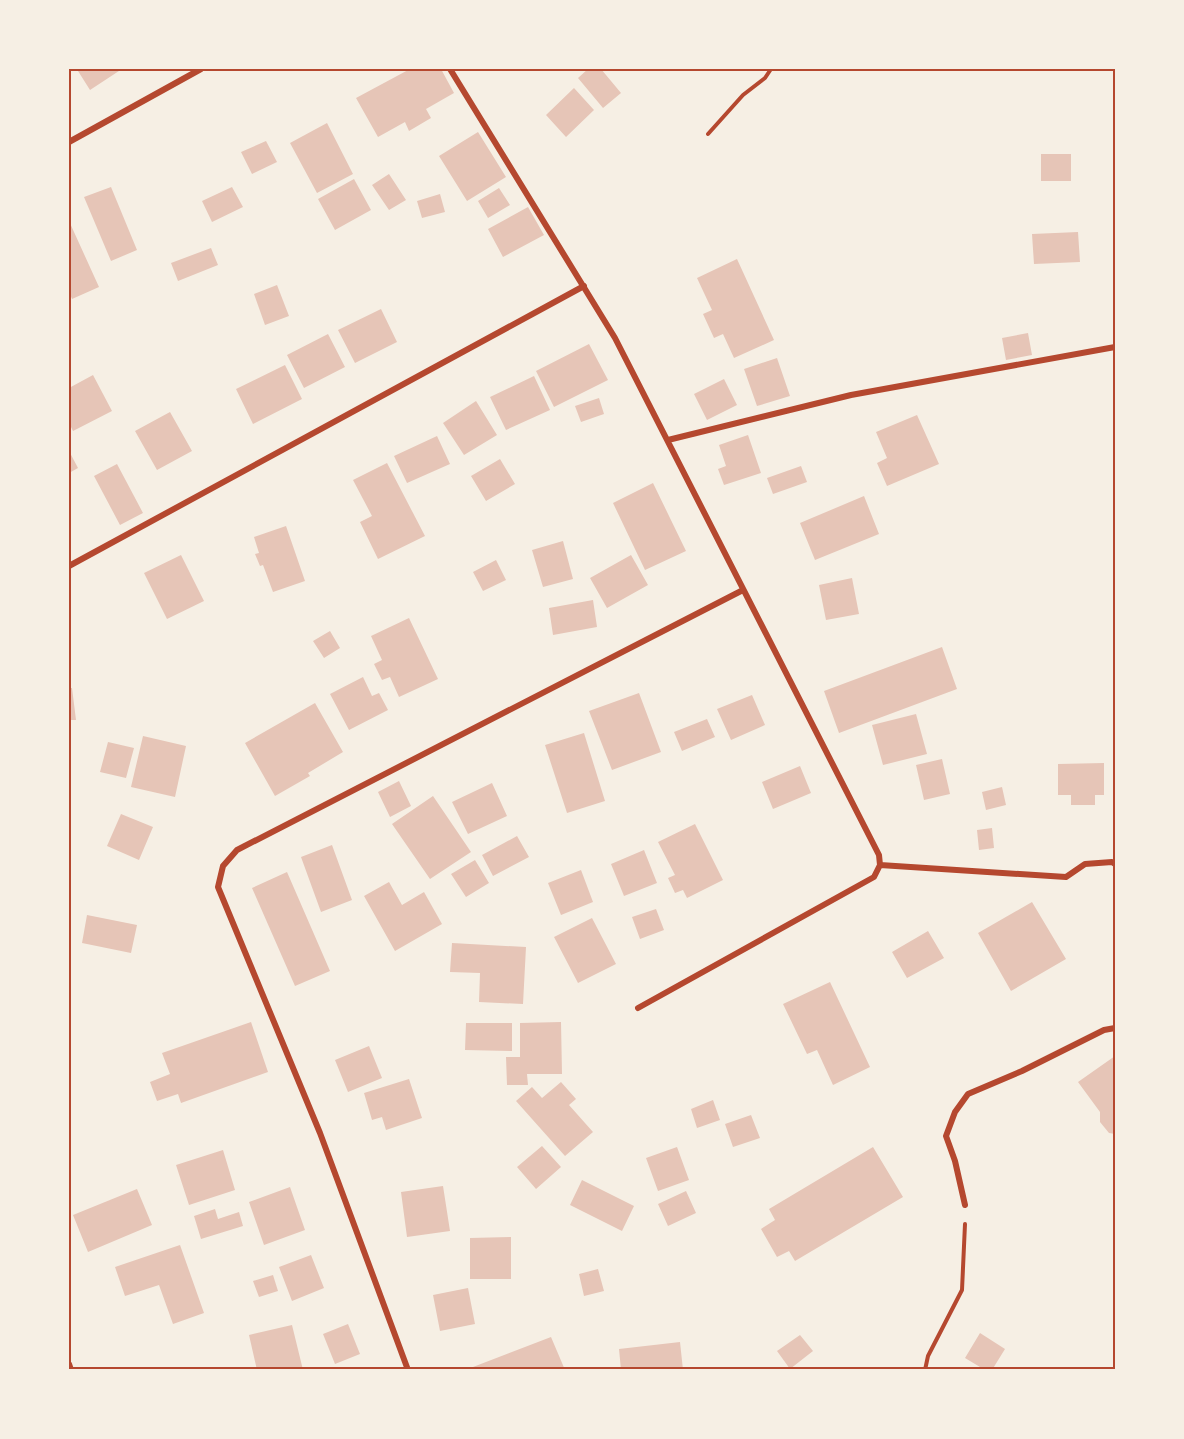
<svg xmlns="http://www.w3.org/2000/svg" width="1184" height="1439" viewBox="0 0 1184 1439" font-family="Rubik,sans-serif">
<style>
.building{fill:#e6c5b7}
.lines{fill:none;stroke-linecap:round;stroke-linejoin:round}
.path{stroke:#b5482f;stroke-width:4}
.minor{stroke:#b5482f;stroke-width:6}
.neatline{fill:none;stroke:#b5482f;stroke-width:2}
</style>
<rect width="100%" height="100%" fill="#f6efe4"/>
<path class="building" d="M82,69H122L90,90L78,71Z
M410,69H441L454,93L426,109L431,118L409,131L405,122L378,137L356,98Z
M588,69H601L621,93L603,108L578,78Z
M574,88L594,110L566,137L546,115Z
M327,123L353,174L317,193L290,143Z
M478,132L506,177L467,201L439,156Z
M266,141L277,162L252,174L241,152Z
M1041,154H1071V181H1041Z
M389,174L406,200L389,210L372,185Z
M354,179L371,210L335,230L318,199Z
M111,187L137,250L111,261L84,197Z
M232,187L243,207L212,222L202,201Z
M499,188L510,205L488,218L478,201Z
M440,194L445,212L422,218L417,201Z
M528,207L544,235L503,257L488,229Z
M69,221L99,287L72,299L69,292Z
M1078,232L1080,262L1034,264L1032,234Z
M211,248L218,265L178,281L171,263Z
M737,259L774,340L734,358L723,334L714,338L703,314L712,310L697,278Z
M277,285L289,316L265,325L254,294Z
M381,309L397,342L355,363L338,330Z
M1028,333L1032,355L1006,360L1002,338Z
M328,334L345,367L304,388L287,355Z
M589,344L608,380L554,407L536,371Z
M777,358L790,396L757,406L744,369Z
M285,365L302,399L253,424L236,389Z
M93,375L112,411L73,431L69,423V388Z
M534,376L550,410L506,430L490,397Z
M724,379L737,405L707,420L694,394Z
M599,398L604,414L581,422L575,406Z
M476,401L497,435L464,455L443,423Z
M170,412L192,451L157,470L135,431Z
M917,415L939,464L887,486L877,463L887,458L876,432Z
M748,435L761,473L724,485L718,469L726,466L719,445Z
M437,436L450,464L407,483L394,456Z
M69,451L78,468L69,473Z
M500,459L515,484L486,501L471,476Z
M387,463L425,536L378,559L360,522L372,516L353,480Z
M117,464L143,513L120,525L94,476Z
M801,466L807,482L773,494L767,478Z
M653,483L686,551L645,570L613,503Z
M864,496L879,534L815,560L800,523Z
M286,526L305,581L273,592L263,565L260,566L255,554L259,553L254,537Z
M563,541L573,579L543,587L532,550Z
M181,555L204,601L167,619L144,573Z
M631,555L648,585L607,608L590,578Z
M496,560L506,580L483,591L473,572Z
M852,578L859,614L826,620L819,585Z
M593,600L597,627L553,635L549,608Z
M409,618L438,679L399,697L390,677L382,680L374,664L382,660L371,636Z
M330,631L340,648L324,658L313,641Z
M942,647L957,689L839,733L824,691Z
M363,677L372,696L379,693L388,710L349,730L330,694Z
M69,688H72L76,720H69Z
M639,693L661,752L612,770L589,711Z
M752,695L765,725L731,740L717,709Z
M315,703L343,752L308,773L310,776L275,796L245,743Z
M916,714L927,754L883,765L872,725Z
M707,719L715,737L682,751L674,732Z
M584,733L605,801L567,813L545,745Z
M143,736L186,746L175,797L131,787Z
M108,742L134,748L126,778L100,772Z
M942,759L950,794L924,800L916,765Z
M1104,763V795H1095V805H1071V795H1058V764Z
M800,766L811,793L773,809L762,782Z
M399,781L411,806L390,817L378,792Z
M492,783L507,816L468,834L452,802Z
M1002,787L1006,805L986,810L982,792Z
M433,796L471,852L430,879L392,824Z
M121,814L153,827L139,860L107,846Z
M695,824L723,880L687,898L683,890L675,893L668,878L675,875L658,842Z
M992,828L994,848L979,850L977,830Z
M517,836L529,857L493,876L482,855Z
M332,845L352,900L321,912L301,857Z
M644,850L657,883L624,896L611,864Z
M475,860L489,883L466,897L451,874Z
M581,870L593,902L561,915L548,883Z
M287,872L330,971L295,986L252,888Z
M389,882L402,905L424,892L442,924L395,951L364,896Z
M1032,902L1066,959L1011,991L978,933Z
M656,909L664,930L640,939L632,917Z
M87,915L137,925L131,953L82,943Z
M592,918L616,964L578,983L554,937Z
M928,931L944,958L907,978L892,952Z
M452,943L526,947L523,1004L479,1002L480,973L450,972Z
M830,982L870,1067L833,1085L817,1050L807,1054L783,1004Z
M251,1022L268,1072L181,1103L178,1094L157,1101L150,1082L170,1074L162,1053Z
M561,1022L562,1074H527L528,1085H507L506,1057H520V1023Z
M466,1023H512V1051L465,1050Z
M369,1046L382,1078L348,1092L335,1060Z
M1115,1056V1134L1109,1133L1100,1122V1112L1078,1082Z
M409,1079L422,1118L386,1130L382,1117L372,1120L364,1093Z
M561,1082L576,1099L569,1105L593,1132L565,1156L516,1101L532,1087L542,1098Z
M713,1100L720,1120L697,1128L691,1109Z
M751,1115L760,1138L733,1147L725,1124Z
M542,1146L561,1167L536,1189L517,1167Z
M677,1147L689,1180L658,1191L646,1158Z
M873,1147L903,1197L795,1261L789,1251L777,1257L761,1229L775,1220L769,1209Z
M223,1150L235,1190L189,1205L176,1165Z
M582,1180L634,1206L622,1231L570,1205Z
M443,1186L450,1231L407,1237L401,1192Z
M290,1187L305,1230L264,1245L249,1202Z
M137,1189L152,1225L88,1252L73,1215Z
M686,1191L696,1213L668,1226L658,1204Z
M215,1209L218,1219L239,1212L243,1226L201,1239L194,1216Z
M511,1237V1279H470V1238Z
M180,1245L204,1313L173,1324L159,1285L125,1296L115,1267Z
M311,1255L324,1288L292,1301L279,1267Z
M598,1269L604,1291L584,1296L579,1274Z
M273,1275L278,1291L259,1297L253,1281Z
M468,1288L475,1324L440,1331L433,1295Z
M348,1324L360,1354L335,1364L323,1334Z
M292,1325L303,1370H257L249,1335Z
M980,1333L1005,1349L992,1370H985L965,1358Z
M800,1335L813,1351L790,1369L777,1351Z
M551,1337L565,1370H474L473,1367Z
M680,1342L683,1370H621L619,1349Z"/>
<g class="lines">
<path class="path" d="M708,134L743,95L765,78L771,69
M925,1370L928,1356L962,1290L965,1224"/>
<path class="minor" d="M450,69L615,338L879,855L880,865L874,877L638,1008
M69,142L201,69
M668,440L851,395L1115,347
M69,566L584,286
M880,865L1066,877L1085,864L1112,862L1115,864
M965,1205L955,1161L946,1136L955,1112L968,1094L1022,1071L1104,1030L1115,1028
M69,1364L71,1370
M408,1370L320,1133L218,887L223,866L237,850L743,590"/>
</g>
<rect width="1184" height="1439" fill="none" stroke="#f6efe4" stroke-width="141"/>
<rect x="70" y="70" width="1044" height="1298" class="neatline"/>
</svg>
